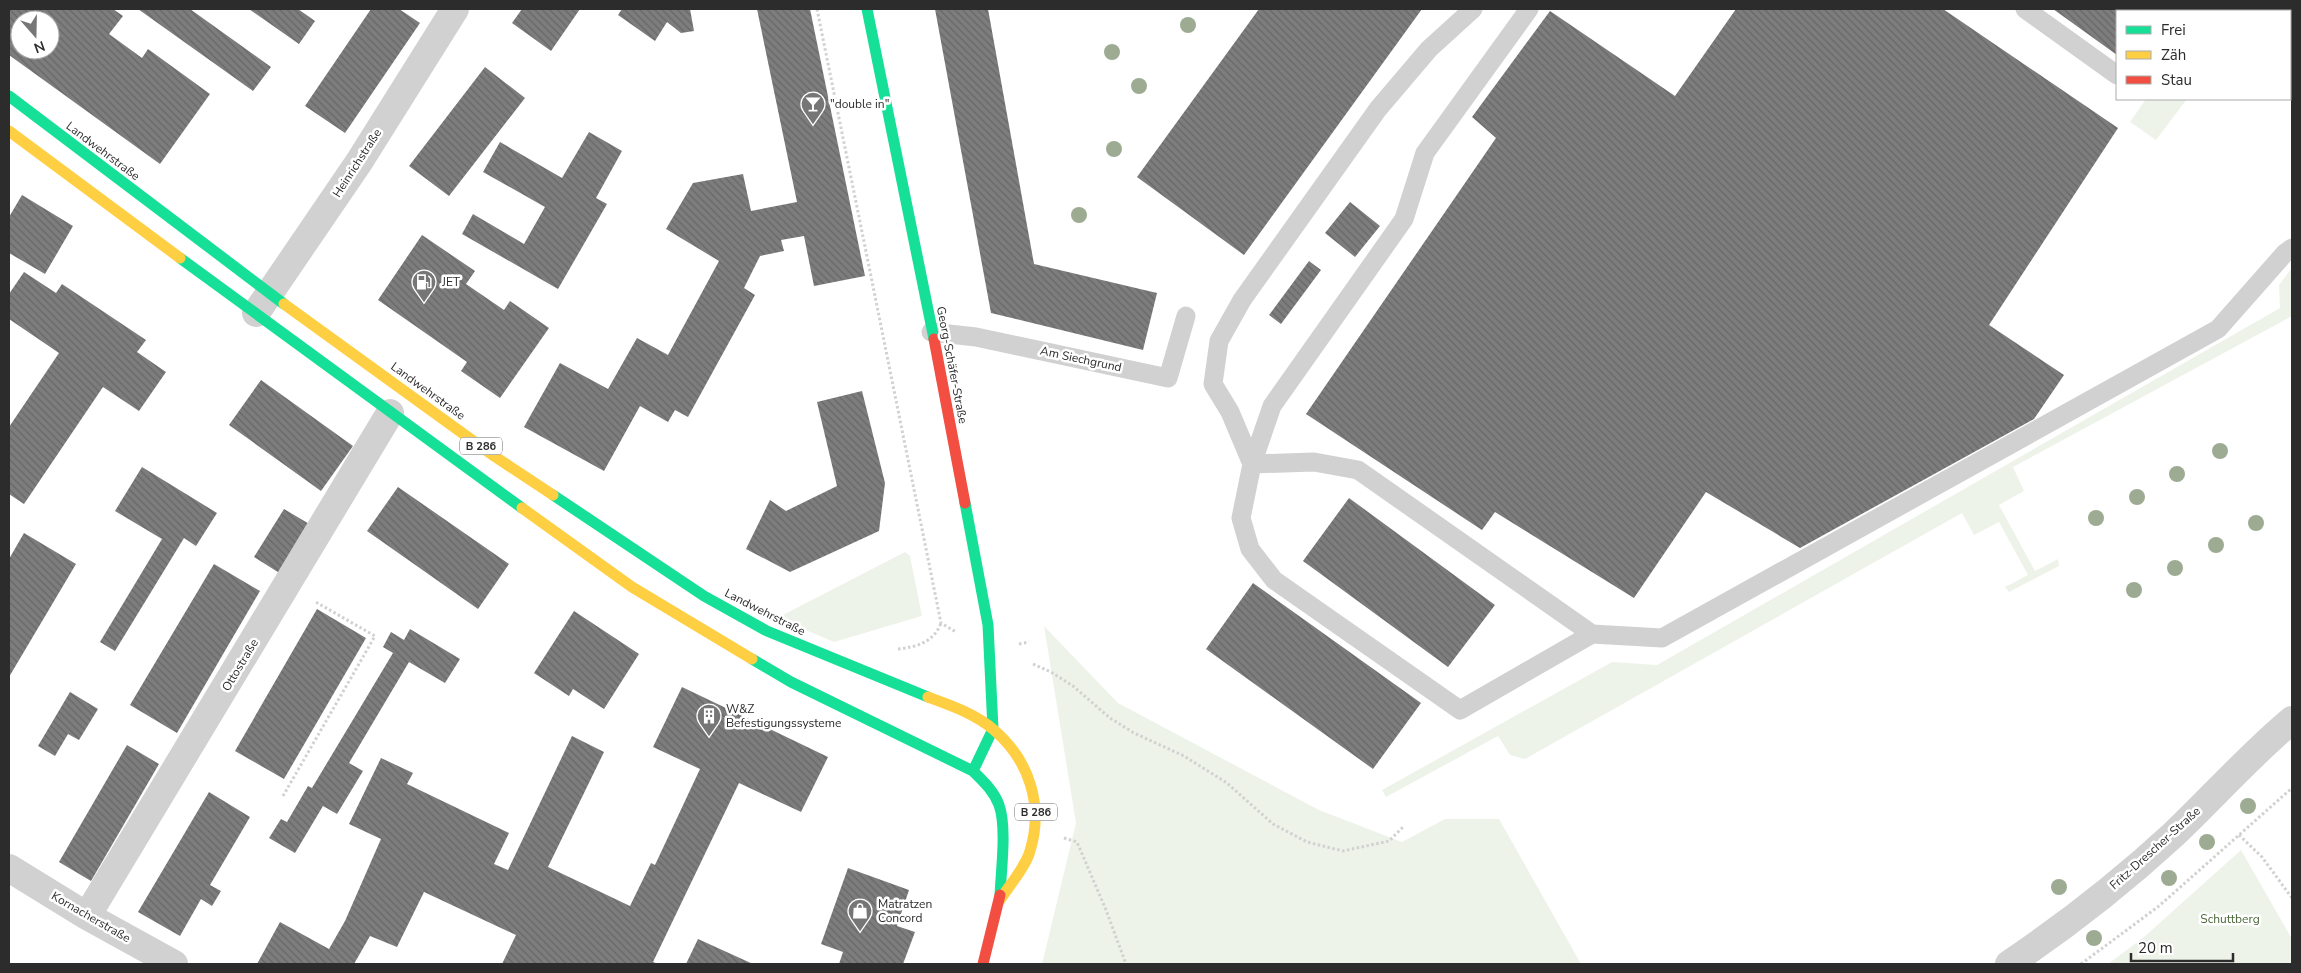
<svg xmlns="http://www.w3.org/2000/svg" width="2301" height="973" viewBox="0 0 2301 973" font-family="'Nunito Sans',sans-serif">
<style>
.green{fill:#eef3ea}
.building{fill:url(#building-back-hatch);fill-rule:evenodd}
.lines{fill:none;stroke-linecap:round;stroke-linejoin:round}
.path{stroke:#d1d1d1;stroke-width:3;stroke-dasharray:2.5 2.5;stroke-linecap:butt}
.lane{stroke:#d1d1d1;stroke-width:19}
.street{stroke:#d1d1d1;stroke-width:28}
.fast{stroke:#16e098;stroke-width:11}
.slow{stroke:#ffcf43;stroke-width:11}
.jam{stroke:#f24e42;stroke-width:11}
.tree{fill:#9dab93}
.labels{text-anchor:middle;stroke-width:5;stroke-linejoin:round;paint-order:stroke}
.shield{fill:#fff;stroke:#6b6b6b;stroke-width:1}
.shield-label{font-size:11px;font-weight:bold;fill:#2c2c2c}
.poi-label{font-size:12px;fill:#2c2c2c;stroke:#fff;text-anchor:start}
.street-label{font-size:12px;fill:#2c2c2c;stroke:#fff}
.park-label{font-size:12px;fill:#4c673a;stroke:#fff}
</style>
<defs>
<pattern id="building-back-hatch" width="6" height="6" patternUnits="userSpaceOnUse" patternTransform="scale(1.25)"><rect width="6" height="6" fill="#7d7d7d"/><path d="M-1 5l2 2M0 0l6 6M5-1l2 2" fill="none" stroke="#676767"/></pattern>
</defs>
<rect width="100%" height="100%" fill="#fff"/>
<path class="green" d="M2146,99H2187L2156,140L2130,122Z
M2292,268V316L2013,467L2024,491L1999,505L2035,571L2058,559L2059,566L2009,592L2005,587L2028,575L1999,522L1974,535L1962,513L1525,759L1510,755L1498,736L1386,797L1382,790L1612,662L1657,665L2280,308L2279,285Z
M905,552L910,556L922,616L834,642L777,618Z
M1044,626L1118,703L1319,810L1402,842L1445,819H1499L1581,964H1042L1076,823Z
M2241,850L2292,939V964H2108L2144,937Z"/>
<path class="building" d="M9,9H113L123,16L109,34L142,58L148,49L210,94L160,164L9,55ZM20,20H50V50H20Z
M138,9H190L271,67L253,91Z
M249,9H298L315,21L299,44Z
M371,9H399L420,23L345,133L305,106Z
M522,9H580L551,51L512,23Z
M622,9H690L694,31L681,33L667,22L655,41L618,15Z
M757,9H810L865,276L814,286L804,236L781,240L784,251L760,256L744,288L755,295L688,417L675,410L668,422L640,406L604,471L524,427L560,363L608,389L637,338L668,355L719,261L666,229L693,183L743,174L751,211L797,202Z
M935,9H988L1034,264L1157,293L1143,350L991,313Z
M1259,9H1422L1244,255L1137,177Z
M1736,9H1943L2118,128L1989,325L2064,375L2034,419L1800,548L1706,492L1634,598L1495,512L1482,530L1306,414L1496,138L1472,117L1550,11L1675,96Z
M2053,9H2158L2156,11H2117V55Z
M485,67L525,98L449,196L409,166Z
M589,132L622,151L596,198L607,204L558,289L462,234L473,214L524,244L545,207L483,172L500,142L562,178Z
M22,195L73,226L45,274L9,253V217Z
M1350,202L1380,226L1355,257L1325,233Z
M422,235L475,271L466,284L504,310L510,301L549,328L500,398L461,371L467,362L378,300Z
M1309,261L1321,270L1281,324L1269,315Z
M24,272L56,293L62,284L146,340L137,352L166,372L139,411L103,387L24,504L9,494V427L59,353L9,319V294Z
M261,380L353,446L321,491L229,425Z
M862,391L885,483L879,531L790,572L746,549L770,500L786,511L837,486L817,402Z
M142,467L217,513L196,546L184,538L115,651L100,642L162,539L115,511Z
M398,487L509,564L478,609L367,531Z
M1349,498L1495,605L1448,667L1303,561Z
M284,509L311,525L281,574L254,557Z
M24,533L76,564L9,677V559Z
M214,564L260,591L177,733L130,705Z
M1253,583L1421,703L1373,769L1206,649Z
M317,609L366,638L284,779L235,751Z
M574,611L639,654L604,709L573,689L569,696L534,673Z
M410,629L460,659L445,683L409,662L349,763L363,771L337,814L323,806L295,853L269,838L281,819L287,822L308,786L312,788L393,653L383,647L391,632L404,640Z
M682,687L828,757L801,812L739,783L653,962L658,964H502L516,935L424,892L397,947L370,936L354,964H257L280,922L329,949L345,921L381,839L349,824L381,758L413,773L407,784L509,833L494,864L508,870L572,736L604,752L548,867L630,906L651,863L655,865L700,769L653,747Z
M70,692L98,709L79,740L68,734L55,756L38,746Z
M127,745L159,764L91,881L59,862Z
M209,792L250,817L210,885L221,891L212,906L201,899L180,936L138,912Z
M848,868L909,890L897,926L915,932L903,964H839L843,952L821,944Z
M698,939L753,964H686Z"/>
<g class="lines">
<path class="path" d="M817,9L941,623L956,632
M1019,644L1029,642
M898,649C917,647 934,642 941,623
M1033,664L1051,672L1073,686L1110,718L1134,733L1184,756L1227,783L1273,824L1307,842L1343,851L1389,841L1403,827
M283,796L375,636L314,601
M2239,835L2262,857L2292,898
M1064,838L1077,842L1106,910L1126,964
M2081,964L2159,906L2292,788"/>
<path class="lane" d="M1473,9L1429,49L1378,109L1242,300L1219,341L1213,384L1230,412L1252,464L1314,462L1358,470L1592,634
M1529,9L1425,153L1404,219L1272,406L1252,464L1241,518L1250,549L1274,580L1460,710L1592,634L1662,638L2218,329L2285,253L2292,248
M2025,9L2117,75
M2182,11L2184,9
M931,332L976,337L1168,378L1186,316"/>
<path class="street" d="M256,313L359,162L455,9
M9,868L87,916L174,964
M87,916L390,413
M2009,964C2067,925 2122,882 2174,834C2214,796 2250,755 2292,720"/>
<path class="fast" d="M867,9L934,339
M9,96L284,304
M180,258L522,508
M553,495L704,596L767,631L928,697
M965,503L988,625L993,729L973,771
M752,659L791,682L973,771C983,781 994,791 999,805C1007,827 1001,871 1000,895"/>
<path class="slow" d="M9,131L180,258
M284,304L494,456L553,495
M522,508L632,587L752,659
M928,697C950,705 976,714 994,730C1029,760 1044,805 1030,851C1026,866 1009,886 1000,900"/>
<path class="jam" d="M934,339L965,503
M983,964L1000,895"/>
</g>
<g class="tree">
<circle cx="1188" cy="25" r="8"/>
<circle cx="1112" cy="52" r="8"/>
<circle cx="1139" cy="86" r="8"/>
<circle cx="1114" cy="149" r="8"/>
<circle cx="1079" cy="215" r="8"/>
<circle cx="2220" cy="451" r="8"/>
<circle cx="2177" cy="474" r="8"/>
<circle cx="2137" cy="497" r="8"/>
<circle cx="2096" cy="518" r="8"/>
<circle cx="2256" cy="523" r="8"/>
<circle cx="2216" cy="545" r="8"/>
<circle cx="2175" cy="568" r="8"/>
<circle cx="2134" cy="590" r="8"/>
<circle cx="2248" cy="806" r="8"/>
<circle cx="2207" cy="842" r="8"/>
<circle cx="2169" cy="878" r="8"/>
<circle cx="2059" cy="887" r="8"/>
<circle cx="2094" cy="938" r="8"/>
</g>
<defs>
<symbol id="bar-pin" viewBox="-11 -11 22 30"><path d="M0 17L-7.5 6A9.5 9.5 0 1 1 7.5 6Z" fill="#767676" stroke="#fff"/><path d="M-6-5H6L.8 .8V4.5H3.5V6h-7V4.5H-.8V.8Z" fill="#fff"/></symbol>
<symbol id="fuel-pin" viewBox="-11 -11 22 30"><path d="M0 17L-7.5 6A9.5 9.5 0 1 1 7.5 6Z" fill="#767676" stroke="#fff"/><path d="M-5.5-6h7V0h2V4h1.3V-2.5L3-4.5l.8-.8L6-3V5H2.5V1h-1V6h-7ZM-4.2-4.7v3.2H.2V-4.7Z" fill="#fff"/></symbol>
<symbol id="building-pin" viewBox="-11 -11 22 30"><path d="M0 17L-7.5 6A9.5 9.5 0 1 1 7.5 6Z" fill="#767676" stroke="#fff"/><path d="M-4-6H4V6H1V3H-1V6H-4ZM-2.5-4.3h1.7v1.8h-1.7ZM.8-4.3h1.7v1.8H.8ZM-2.5-1h1.7V.8h-1.7ZM.8-1h1.7V.8H.8Z" fill="#fff"/></symbol>
<symbol id="shop-pin" viewBox="-11 -11 22 30"><path d="M0 17L-7.5 6A9.5 9.5 0 1 1 7.5 6Z" fill="#767676" stroke="#fff"/><path d="M-5-2.5h2.3a2.7 3.5 0 0 1 5.4 0H5L5.5 6h-11ZM-1.5-2.5h3a1.5 2.3 0 0 0-3 0Z" fill="#fff"/></symbol>
</defs>
<g fill-rule="evenodd">
<use href="#bar-pin" x="799" y="90" width="28" height="38"/>
<use href="#fuel-pin" x="410" y="268" width="28" height="38"/>
<use href="#building-pin" x="695" y="702" width="28" height="38"/>
<use href="#shop-pin" x="846" y="897" width="28" height="38"/>
</g>
<g class="labels">
<g class="shield">
<rect x="460" y="437.5" width="42" height="17" rx="4"/>
<rect x="1015" y="803.5" width="42" height="17" rx="4"/>
</g>
<g class="shield-label">
<text x="481" y="450">B 286</text>
<text x="1036" y="816">B 286</text>
</g>
<g class="poi-label">
<text x="830" y="108">"double in"</text>
<text x="442" y="286">JET</text>
<text x="726" y="713">W&amp;Z<tspan x="726" dy="14">Befestigungssysteme</tspan></text>
<text x="878" y="908">Matratzen<tspan x="878" dy="14">Concord</tspan></text>
</g>
<g class="street-label">
<text transform="translate(103 151) rotate(37)" y="4">Landwehrstraße</text>
<text transform="translate(357 163) rotate(-57)" y="4">Heinrichstraße</text>
<text transform="translate(1081 359) rotate(12)" y="4">Am Siechgrund</text>
<text transform="translate(952 365) rotate(79)" y="4">Georg-Schäfer-Straße</text>
<text transform="translate(428 391) rotate(36)" y="4">Landwehrstraße</text>
<text transform="translate(765 612) rotate(27)" y="4">Landwehrstraße</text>
<text transform="translate(240 665) rotate(-59)" y="4">Ottostraße</text>
<text transform="translate(2155 848) rotate(-42)" y="4">Fritz-Drescher-Straße</text>
<text transform="translate(91 917) rotate(30)" y="4">Kornacherstraße</text>
</g>
<g class="park-label">
<text x="2230" y="923">Schuttberg</text>
</g>
</g>
<rect width="2301" height="973" fill="none" stroke="#2c2c2c" stroke-width="20"/>
<rect x="2116" y="10" width="175" height="90" fill="#ffffff" stroke="#ababab"/>
<rect x="2126" y="26" width="25" height="8" fill="#16e098" stroke="#ababab"/>
<text x="2161" y="35" font-size="15" fill="#2c2c2c">Frei</text>
<rect x="2126" y="51" width="25" height="8" fill="#ffcf43" stroke="#ababab"/>
<text x="2161" y="60" font-size="15" fill="#2c2c2c">Zäh</text>
<rect x="2126" y="76" width="25" height="8" fill="#f24e42" stroke="#ababab"/>
<text x="2161" y="85" font-size="15" fill="#2c2c2c">Stau</text>
<g transform="translate(35 35) rotate(160)"><circle r="24" fill="#ffffff" stroke="#ababab"/>
<path d="M0-4L9 19L0 12L-9 19Z" fill="#767676"/>
<text y="-8" font-size="14" font-weight="bold" text-anchor="middle" fill="#2c2c2c">N</text>
</g>
<path d="M2131 953v8h102v-8" fill="none" stroke="#2c2c2c" stroke-width="2.5"/>
<text x="2138" y="953" font-size="15" fill="#2c2c2c" stroke="#ffffff" stroke-width="4" paint-order="stroke">20 m</text>
</svg>
